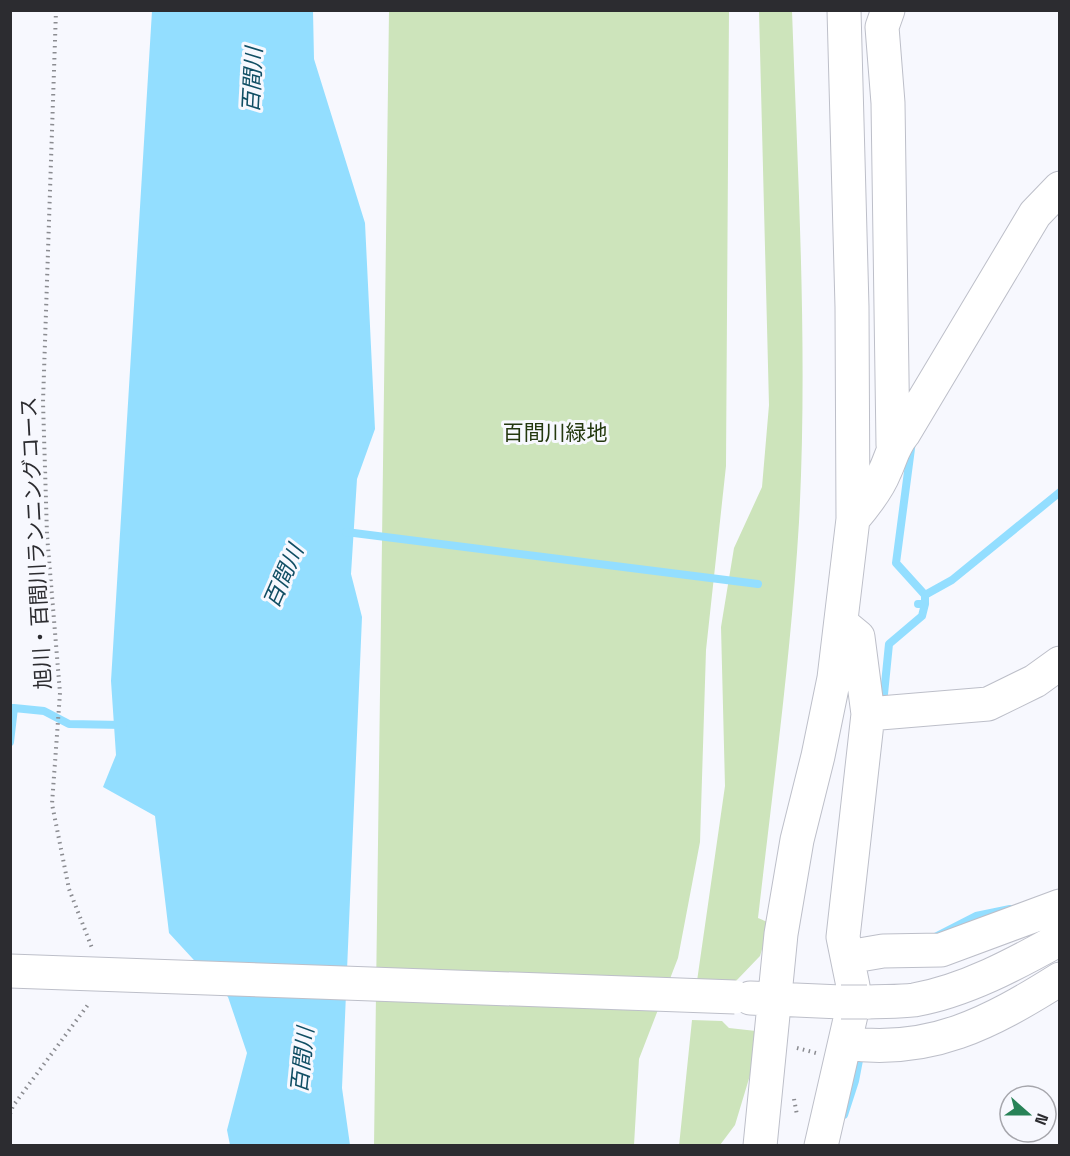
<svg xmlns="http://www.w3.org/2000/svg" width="1070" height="1156" viewBox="0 0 1070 1156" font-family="'Space Grotesk','Noto Sans JP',sans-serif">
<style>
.green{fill:#cde4bb}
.water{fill:#93deff}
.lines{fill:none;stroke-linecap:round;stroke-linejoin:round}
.stream{stroke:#93deff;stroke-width:8}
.minor-casing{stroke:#bdbfc9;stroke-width:35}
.path{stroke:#8b8c91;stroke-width:4;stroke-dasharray:1.5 4.5;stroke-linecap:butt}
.minor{stroke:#fff;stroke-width:33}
.minor-bridge-casing{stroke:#bdbfc9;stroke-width:35;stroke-linecap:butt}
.minor-bridge{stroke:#fff;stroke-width:33}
.labels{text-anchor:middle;stroke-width:6;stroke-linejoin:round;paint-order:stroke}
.park-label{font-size:21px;fill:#24380e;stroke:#f7f8fe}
.street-label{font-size:21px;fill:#2c2c30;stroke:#f7f8fe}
.water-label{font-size:22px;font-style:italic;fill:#104e64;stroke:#f7f8fe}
</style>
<rect width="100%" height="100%" fill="#f7f8fe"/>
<path class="green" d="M389,11H729L726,466L706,650L700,842L678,958L639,1059L634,1145L374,1146Z
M759,11H792C798,181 808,352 799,522C791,655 773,787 758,918L770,923L760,956L736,981H697L725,786L721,627L734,548L762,487L769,405Z
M692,1020L722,1021L729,1028L756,1031L757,1052L735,1125L720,1145L679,1146Z"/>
<path class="water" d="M152,11H313L314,59L365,223L375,429L357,479L351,574L362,617L342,1088L350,1145H230L227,1130L247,1053L228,997L169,933L155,816L103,787L116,755L111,681Z"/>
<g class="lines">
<path class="stream" d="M912,441L896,563L925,595V604
M346,532L758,584
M925,595L952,580L1060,492
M883,704L889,644L922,616L925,604H918
M10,708H14L10,742
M14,708L44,711L69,724L123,725
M935,937L976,916L1010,909
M844,1115L855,1081L860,1055"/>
<defs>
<path id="minor" d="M888,10L882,27L888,103L893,445
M853,519C865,505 878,489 885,471C892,456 893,446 904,433L1035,214L1060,188
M868,714L988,704L1035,681L1060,663
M848,957L883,951L941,950L1060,906
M750,998L841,1002
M867,1002C882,1001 899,1002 914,1000C965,991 1015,964 1060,939
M845,1043C930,1055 990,1023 1060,979
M760,1146L781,934L797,840L818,756L834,678L853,519L852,307L844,10
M821,1146L851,1015L853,986L843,937L868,714L858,637L841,623"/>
</defs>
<use href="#minor" class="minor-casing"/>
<path class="path" d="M56,10L43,402L47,535L60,693L52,804L69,889L92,948
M797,1048L816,1053
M794,1099L797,1115
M10,1114L13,1106L90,1002"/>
<use href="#minor" class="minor"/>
<defs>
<path id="minor-bridge" d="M10,971L735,997
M841,1002H867"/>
</defs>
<use href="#minor-bridge" class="minor-bridge-casing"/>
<use href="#minor-bridge" class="minor-bridge"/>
</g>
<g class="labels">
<g class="park-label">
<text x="555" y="440">百間川緑地</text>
</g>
<g class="street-label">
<text transform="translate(36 543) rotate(-93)" y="7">旭川・百間川ランニングコース</text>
</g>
<g class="water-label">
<text transform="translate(252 80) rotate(-87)" y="8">百間川</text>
<text transform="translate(283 576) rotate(-66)" y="8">百間川</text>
<text transform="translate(302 1060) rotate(-84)" y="8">百間川</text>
</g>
</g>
<rect width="1070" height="1156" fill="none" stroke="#2c2c30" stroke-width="24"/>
<g transform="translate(1028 1114) rotate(111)"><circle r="28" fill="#f7f8fe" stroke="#a6a6ac" stroke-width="1.5"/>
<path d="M0-4.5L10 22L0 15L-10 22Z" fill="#288257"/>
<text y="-9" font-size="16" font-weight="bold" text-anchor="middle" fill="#2c2c30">N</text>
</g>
</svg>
